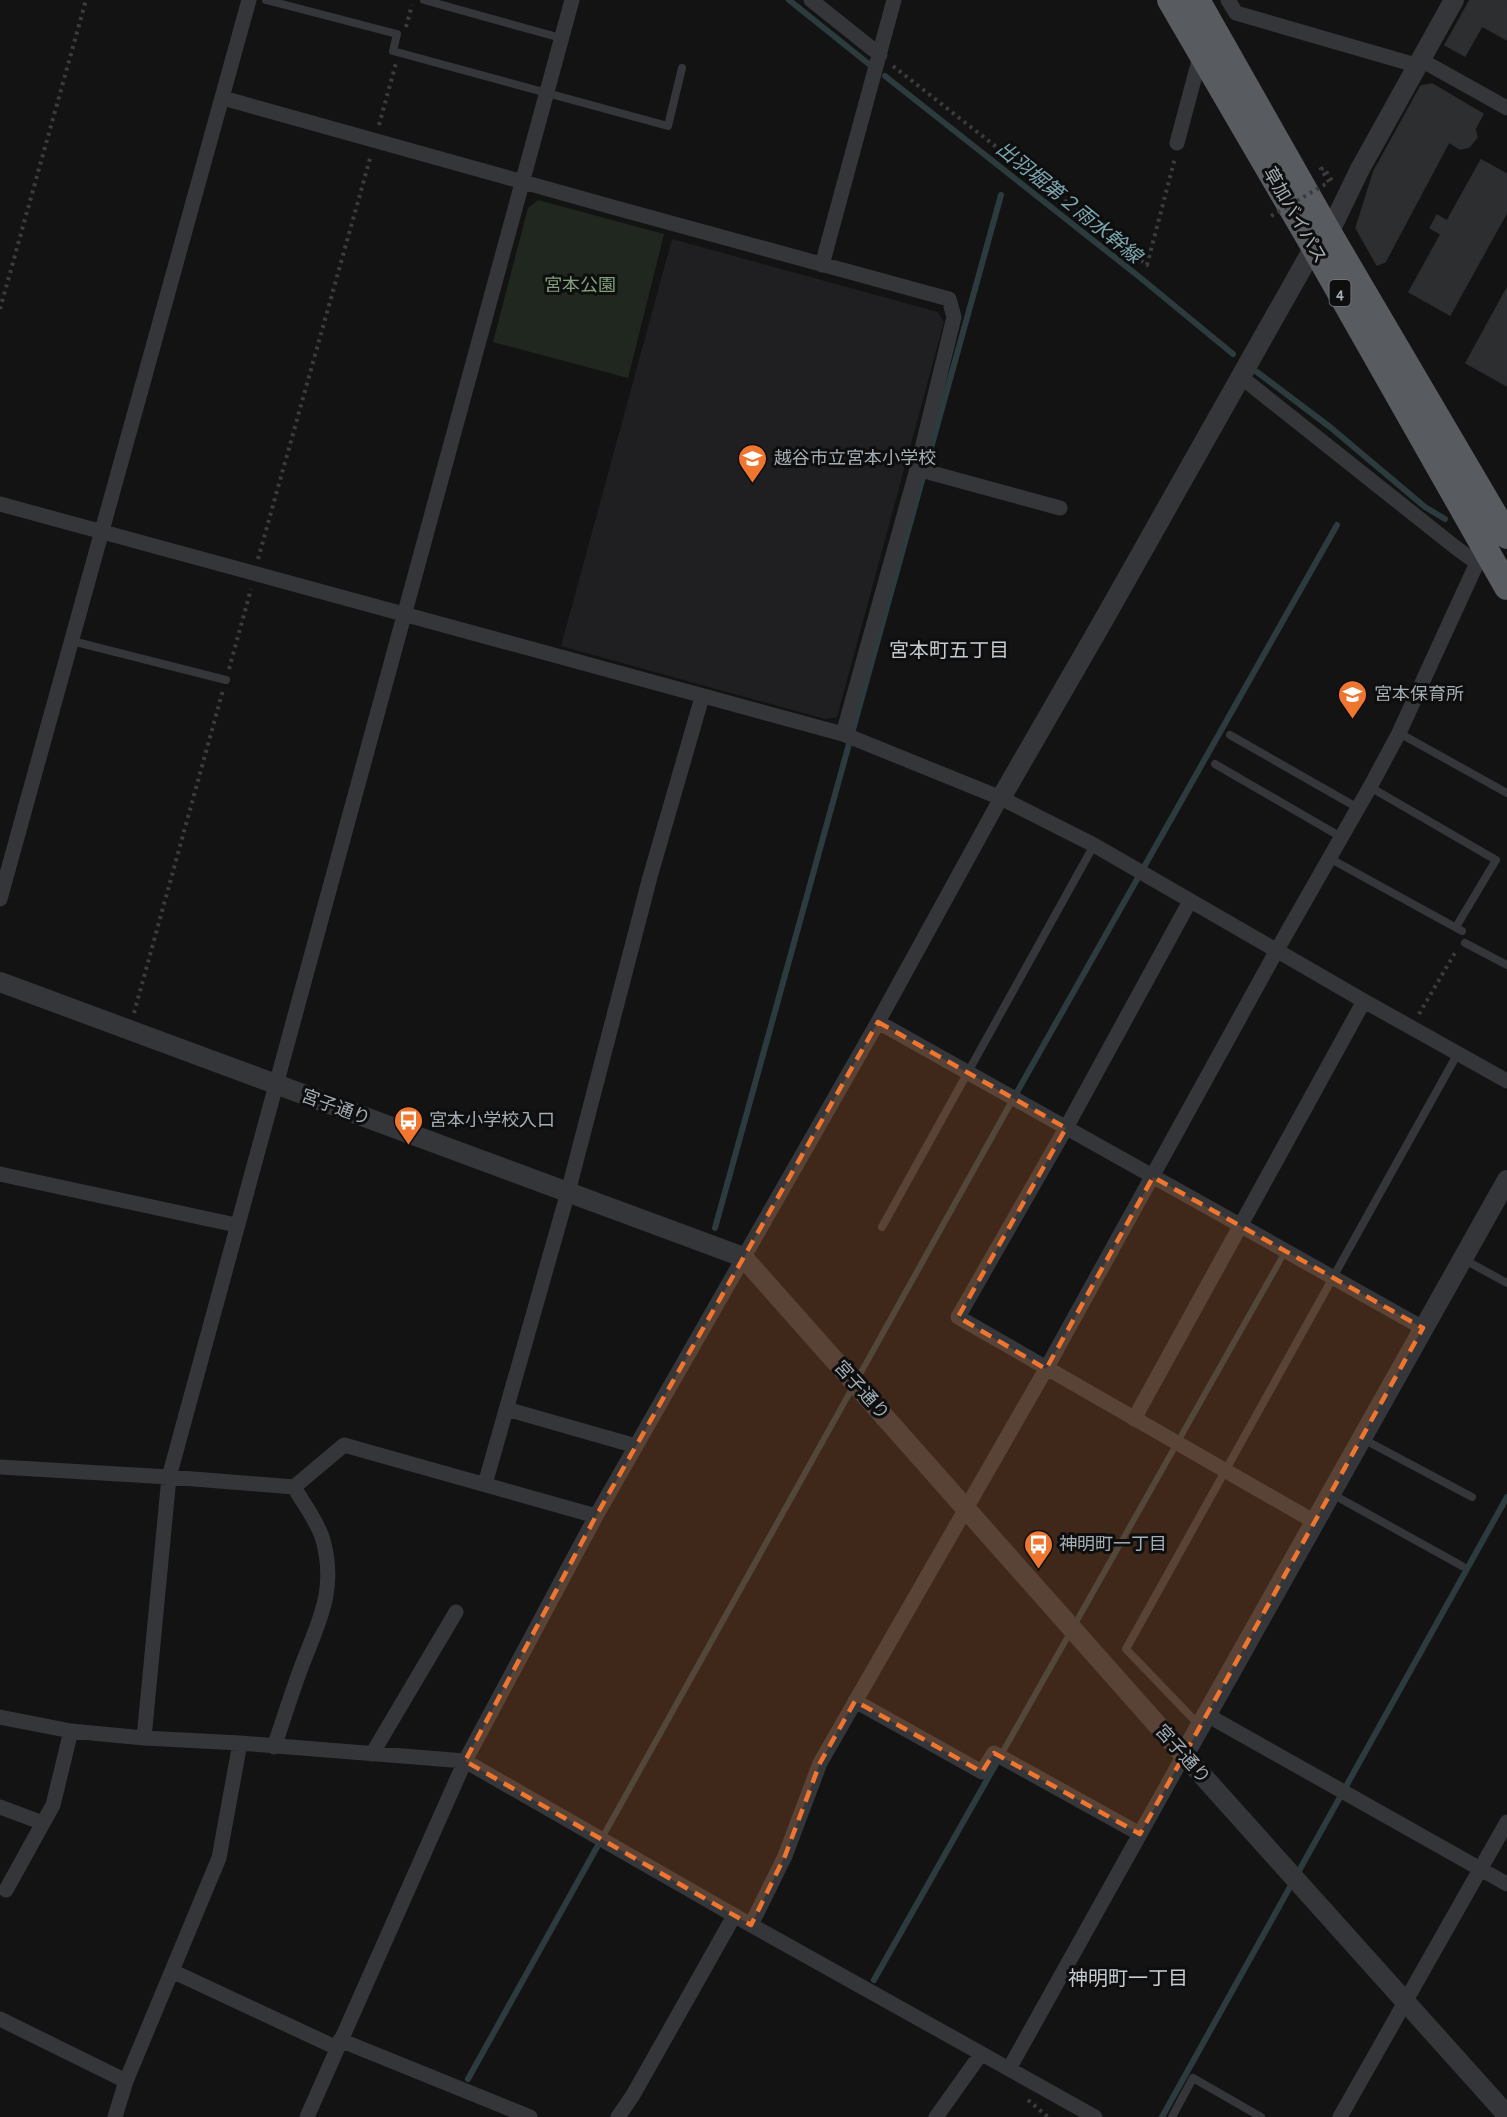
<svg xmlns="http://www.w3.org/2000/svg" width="1507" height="2117" viewBox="0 0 1507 2117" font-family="'Alegreya Sans','Noto Sans JP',sans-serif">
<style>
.built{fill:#1f1f21}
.green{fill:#20271f}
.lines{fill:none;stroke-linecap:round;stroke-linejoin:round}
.stream{stroke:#2c3b3d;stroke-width:6}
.building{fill:#2d2e30;stroke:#2d2e30;stroke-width:1.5}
.path{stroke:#3a3d40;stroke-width:4;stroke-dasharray:3 4.5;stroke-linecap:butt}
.service{stroke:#343639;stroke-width:8}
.minor{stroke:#343639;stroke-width:15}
.tertiary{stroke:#343639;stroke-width:20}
.trunk{stroke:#585c61;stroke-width:26}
.path-bridge{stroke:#3a3d40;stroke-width:4;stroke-dasharray:3 4.5;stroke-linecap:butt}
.marked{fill:#f0762f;fill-opacity:0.2;stroke:#f0762f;stroke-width:4.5;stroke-dasharray:12 8;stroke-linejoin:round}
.labels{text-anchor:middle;stroke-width:6;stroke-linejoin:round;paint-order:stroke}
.shield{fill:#0e0e0f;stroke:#777e83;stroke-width:1.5}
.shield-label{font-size:16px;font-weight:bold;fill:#a4aeb5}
.street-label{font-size:18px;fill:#a4aeb5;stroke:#0e0e0f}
.park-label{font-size:18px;fill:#84a07b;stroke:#0e0e0f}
.poi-label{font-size:18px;fill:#a4aeb5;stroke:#0e0e0f;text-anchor:start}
.water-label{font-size:20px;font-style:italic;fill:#7ba7b0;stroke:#0e0e0f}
.neighbourhood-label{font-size:20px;fill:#c5ccd1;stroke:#0e0e0f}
</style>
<rect width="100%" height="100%" fill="#131314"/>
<path class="built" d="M672,239L938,312L944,322L837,717L825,719L561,646Z"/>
<path class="green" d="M538,200L664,234L628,378L493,342L528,208Z"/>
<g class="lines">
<path class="stream" d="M789,0L870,65
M885,76L1137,275L1233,354
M1257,372L1330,427L1425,507L1445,519
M715,1228L1001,195
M874,1980L1281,1259
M468,2079L1008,1108L1337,525
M1162,2117L1507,1497"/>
</g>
<path class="building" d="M1470,0H1507V40L1482,26L1465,56L1445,45Z
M1432,84L1483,114L1475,129L1477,137L1469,147L1460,149L1449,142L1385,262L1377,265L1356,228L1374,171L1421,86Z
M1481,160L1507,174V212L1450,315L1409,292L1441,234L1430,228L1437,215L1447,221Z
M1507,288V386L1466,363Z"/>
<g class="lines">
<path class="path" d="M406,27L412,5
M893,66L1147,265L1175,158
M379,125L396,63
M1329,182L1321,169L1324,168L1332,181
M0,309L86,0
M258,559L371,155
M229,669L251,589
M134,1013L223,690
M1419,1014L1456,951
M1028,2100L1048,2117"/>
<path class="service" d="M266,0L397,34L393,51L668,126L682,68
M424,0L561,38
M72,641L226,680
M1399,733L1507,793
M1230,735L1358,808
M1215,764L1341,837
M1370,787L1496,860L1456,927
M1329,858L1462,931
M1465,943L1507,965
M882,1227L1094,845
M1463,1259L1507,1283
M1363,1439L1472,1497
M1332,1494L1462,1566
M1199,1725L1126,1649L1458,1053
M1172,2117L1193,2078L1261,2117"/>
<path class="minor" d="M811,0L880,55
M1228,0L1236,13L1419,66
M1421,60L1507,108
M223,98L616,208L949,299L954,317L917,469L843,734
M1177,143L1201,53
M822,265L894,0
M917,469L1060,508
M0,504L843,734L1001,798L1094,845L1364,1001L1507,1081
M0,899L249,0
M1190,901L1066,1128L958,1317L1315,1522
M878,1022L1423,1328
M0,1174L236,1225
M506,1409L636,1446
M1134,1419L1364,1001
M0,1467L169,1477L294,1487L344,1445L596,1516
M485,1484L568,1192L650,877L702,697
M855,1701L982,1772L994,1753L1140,1834
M1207,1715L1507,1884
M0,1717L71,1731L144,1738L240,1743L465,1761L751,1925L1095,2117
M144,1738L169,1477L572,0
M274,1747C284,1718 293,1688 304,1660C321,1617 336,1587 323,1540C318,1522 303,1503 294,1487
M372,1754L456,1612
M0,1807L43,1823
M6,1890L53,1805L71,1731
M751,1925L785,1856L820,1763L1046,1369L1277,950L1370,787L1399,733L1477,563L1455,547L1241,377
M172,1971L337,2048
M0,2019L126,2081L219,1858L240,1743
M340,2040L530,2117
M1009,2069L1184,1755
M115,2117L126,2081
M307,2117L465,1761L596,1516L878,1022L1001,798
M618,2117L633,2095L734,1916
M936,2117L981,2054
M1340,2117L1507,1822"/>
<path class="tertiary" d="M1001,798L1103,621L1314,247L1329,233L1360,169L1454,0
M0,982L743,1257L1184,1755L1507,2115
M1184,1755L1507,1180"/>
<path class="trunk" d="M1170,0L1314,247L1507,587
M1197,0L1329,233L1507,536"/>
<path class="path-bridge" d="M1271,216L1329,182"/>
</g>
<path class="marked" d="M878,1022L1066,1128L958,1317L1046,1369L1153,1177L1423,1328L1140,1834L994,1753L982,1772L855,1701L820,1763L785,1856L751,1925L465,1761L596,1516Z"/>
<defs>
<symbol id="school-pin" viewBox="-11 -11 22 30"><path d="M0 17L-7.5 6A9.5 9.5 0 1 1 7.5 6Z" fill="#f0762f" stroke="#0e0e0f"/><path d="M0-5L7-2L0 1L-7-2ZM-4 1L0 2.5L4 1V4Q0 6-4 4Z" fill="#fff"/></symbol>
<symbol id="bus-pin" viewBox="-11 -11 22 30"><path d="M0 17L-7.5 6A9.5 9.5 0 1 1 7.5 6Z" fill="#f0762f" stroke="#0e0e0f"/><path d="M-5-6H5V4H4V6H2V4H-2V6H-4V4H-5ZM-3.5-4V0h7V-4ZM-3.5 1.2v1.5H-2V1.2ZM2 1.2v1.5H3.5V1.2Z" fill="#fff"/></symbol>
</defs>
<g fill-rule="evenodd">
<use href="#school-pin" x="736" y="442" width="33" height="45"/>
<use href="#school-pin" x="1336" y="678" width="33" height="45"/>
<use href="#bus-pin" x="392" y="1104" width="33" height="45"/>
<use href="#bus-pin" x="1022" y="1528" width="33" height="45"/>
</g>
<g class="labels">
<rect class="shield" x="1329.5" y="280" width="21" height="26" rx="4.5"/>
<g class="shield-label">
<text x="1340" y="299">4</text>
</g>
<g class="street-label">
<text transform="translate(1295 215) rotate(60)" y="6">草加バイパス</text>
<text transform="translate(336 1107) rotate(20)" y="6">宮子通り</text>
<text transform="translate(862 1390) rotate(48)" y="6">宮子通り</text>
<text transform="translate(1183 1754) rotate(48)" y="6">宮子通り</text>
</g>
<g class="park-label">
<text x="580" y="291">宮本公園</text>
</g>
<g class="poi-label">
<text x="774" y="464">越谷市立宮本小学校</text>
<text x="1374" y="700">宮本保育所</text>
<text x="429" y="1126">宮本小学校入口</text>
<text x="1059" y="1550">神明町一丁目</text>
</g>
<g class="water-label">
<text transform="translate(1069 202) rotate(39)" y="7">出羽堀第２雨水幹線</text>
</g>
<g class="neighbourhood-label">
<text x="949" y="657">宮本町五丁目</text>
<text x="1128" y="1985">神明町一丁目</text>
</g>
</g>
</svg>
